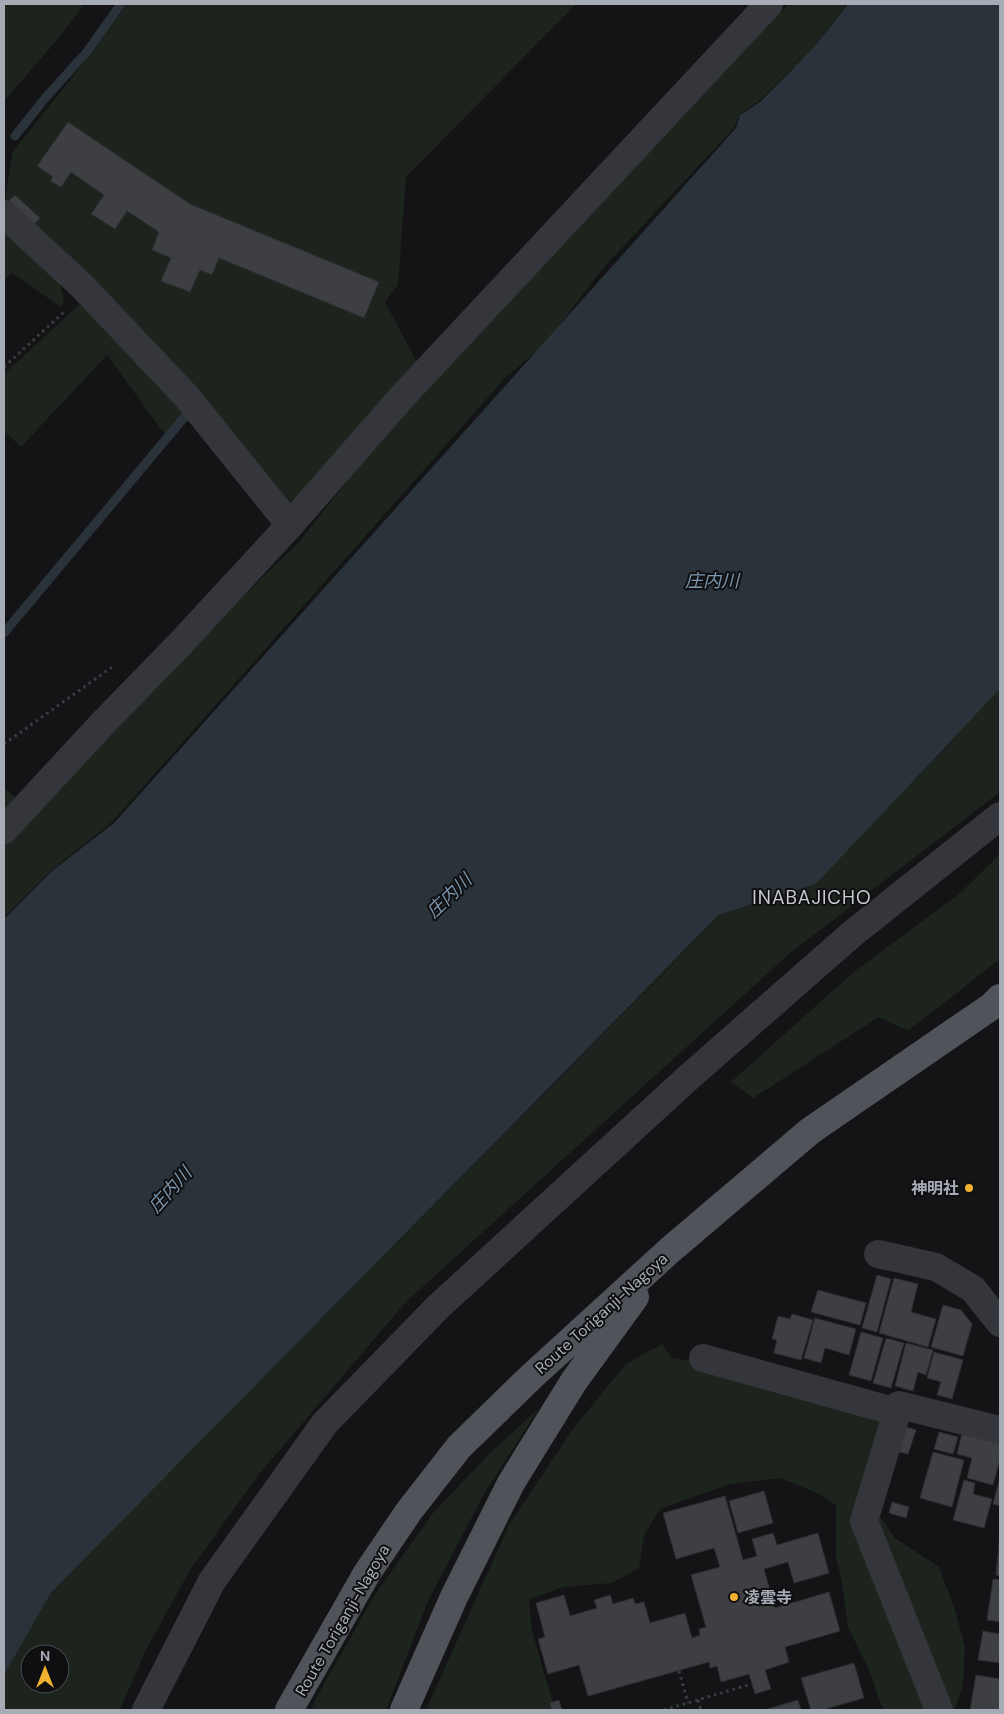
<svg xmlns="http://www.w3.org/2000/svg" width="1004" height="1714" viewBox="0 0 1004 1714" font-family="'DM Sans','Noto Sans JP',sans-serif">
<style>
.green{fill:#1c241d;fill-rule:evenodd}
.water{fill:#2a3339}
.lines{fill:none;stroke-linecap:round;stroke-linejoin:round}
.stream{stroke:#2a3339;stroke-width:9}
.building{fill:#3e3f43;stroke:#2e2e32}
.path{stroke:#3b3d42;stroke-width:3;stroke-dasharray:2.5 4;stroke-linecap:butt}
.minor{stroke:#35363b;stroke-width:28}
.major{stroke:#51535a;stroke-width:28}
.poi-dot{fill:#f2b030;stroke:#0f0f11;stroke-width:2}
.labels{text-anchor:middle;stroke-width:4;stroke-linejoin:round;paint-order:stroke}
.poi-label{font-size:16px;font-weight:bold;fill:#a6abb6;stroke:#0f0f11;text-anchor:end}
.street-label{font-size:16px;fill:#a6abb6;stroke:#0f0f11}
.water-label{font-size:18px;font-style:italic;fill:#7c99b1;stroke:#0f0f11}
.quarter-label{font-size:19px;letter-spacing:1px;fill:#c7cad2;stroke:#0f0f11}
</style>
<rect width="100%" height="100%" fill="#141416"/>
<path class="green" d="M4,4H85L58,39L4,101Z
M127,4H576L406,177L398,285L385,302L419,366L295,508L284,506L197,395L166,436L107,355L21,447L4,431V374L96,289L4,205L13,151L91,54Z
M789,4H847L814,47L759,101L740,114L734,128L604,267L544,345L507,376L113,821L51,871L4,917V840L149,688L298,543L393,423L673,116Z
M4,223L59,281L64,299L61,307L12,273L4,281Z
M1000,689V792L789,954L406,1302L259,1474L190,1570L145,1652L120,1710H4V1675L51,1593L720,915L816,884ZM30,1654H60V1684H30Z
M4,787L19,801L4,818Z
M1000,854V959L908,1031L879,1017L753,1098L731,1082L856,970L958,895Z
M662,1344L672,1358L697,1362L878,1416L884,1425L864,1494L895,1538L939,1567L954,1607L965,1646L963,1684L955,1710H883L869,1670L848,1627L842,1582L836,1556V1506L819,1494L780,1478L730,1484L660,1509L644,1535L639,1568L612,1583L564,1587L529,1599L532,1631L555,1710H426L509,1525L575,1426L626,1364Z
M539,1408L484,1494L428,1601L386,1710H311L315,1700L374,1596L433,1513L490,1453Z"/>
<path class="water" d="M848,4H1000V689L816,884L719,915L51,1593L4,1675V919L52,871L114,823L736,128L740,115L760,102L815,46Z"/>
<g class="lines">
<path class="stream" d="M15,136L46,97L86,53L121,4
M4,633L187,414"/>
</g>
<path class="building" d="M68,122L190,204L379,282L364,318L219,258L212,275L200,270L190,292L161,281L171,258L152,250L159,232L127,211L115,229L91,214L104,195L71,172L61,187L50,181L53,177L37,166Z
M15,195L40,218L32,227L7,203Z
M877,1275L891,1279L877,1332L862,1328Z
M894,1278L918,1284L911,1312L936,1319L928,1347L879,1333Z
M818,1290L866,1303L860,1325L811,1312Z
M943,1305L961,1310L972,1324L963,1356L931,1347Z
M792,1314L813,1320L801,1360L774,1353L777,1340L772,1339L778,1316L790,1319Z
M815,1318L856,1329L849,1355L825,1348L821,1363L804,1358Z
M861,1332L883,1338L871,1381L849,1375Z
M886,1338L904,1343L891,1388L873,1383Z
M906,1343L933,1350L926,1375L918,1372L913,1391L895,1386Z
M934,1352L963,1360L952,1399L937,1395L941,1382L927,1378Z
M906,1427L916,1430L908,1454L899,1452Z
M939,1432L958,1437L953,1454L934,1449Z
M962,1433L1000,1443V1459L993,1485L967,1478L972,1458L957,1454Z
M933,1452L964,1460L952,1507L920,1498Z
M1000,1477V1506L993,1504Z
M964,1480L975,1483L973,1494L992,1499L984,1528L953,1520Z
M764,1491L773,1523L738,1533L729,1501Z
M725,1496L743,1560L757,1556L752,1539L773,1533L777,1545L818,1533L829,1573L794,1583L788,1562L764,1569L775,1608L829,1592L840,1631L785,1647L789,1662L765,1670L771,1689L755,1694L749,1674L721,1682L717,1666L710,1668L709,1662L588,1696L579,1665L548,1674L538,1639L545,1637L536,1603L564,1595L570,1616L597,1608L594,1600L610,1595L613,1604L633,1598L635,1604L644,1602L650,1623L685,1613L692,1638L700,1635L699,1629L706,1627L691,1575L720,1567L714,1548L676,1559L663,1513Z
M892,1502L909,1507L906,1518L889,1513Z
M1000,1535V1576L996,1575Z
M993,1579L1000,1580V1622L987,1620Z
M983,1631L1000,1634V1663L978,1660Z
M854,1663L864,1698L822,1710H811L801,1678Z
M976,1675L1000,1679V1710H970Z
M559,1700L562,1710H552L550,1703Z
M798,1700L801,1710H764Z"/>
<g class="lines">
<path class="path" d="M4,367L65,311
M4,744L115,665
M679,1671L688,1703
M698,1700L701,1710
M664,1710L748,1685"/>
<path class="minor" d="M4,214L82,286L187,397L290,525
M4,830L104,722L179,645L290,525L401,398L769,4
M878,1254L936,1267L973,1289L1000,1323
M703,1358L897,1412
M146,1710L212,1581L325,1423L438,1307L689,1077L852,934L1000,816
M939,1710L864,1521L899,1405L1000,1430"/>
<path class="major" d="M289,1710L367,1573L409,1511L459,1447L532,1376L670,1250L810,1131L992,1006L1000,998
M404,1710L454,1597L511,1483L574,1381L635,1297"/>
</g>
<g class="poi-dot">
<circle cx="969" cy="1188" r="5"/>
<circle cx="734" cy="1597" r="5"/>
</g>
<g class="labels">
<g class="poi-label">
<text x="959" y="1194">神明社</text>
<text x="744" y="1603" text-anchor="start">凌雲寺</text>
</g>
<g class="street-label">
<text transform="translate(601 1313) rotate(-42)" y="6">Route Toriganji-Nagoya</text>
<text transform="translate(342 1620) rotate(-60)" y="6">Route Toriganji-Nagoya</text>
</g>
<g class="water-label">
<text x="712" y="587">庄内川</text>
<text transform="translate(449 896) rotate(-44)" y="6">庄内川</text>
<text transform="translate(170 1190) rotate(-48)" y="6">庄内川</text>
</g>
<g class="quarter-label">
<text x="812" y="904">INABAJICHO</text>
</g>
</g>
<rect width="1004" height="1714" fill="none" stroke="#a6abb6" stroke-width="10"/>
<g transform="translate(45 1669)"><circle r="24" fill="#0f0f11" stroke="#4b4d53"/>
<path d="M0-4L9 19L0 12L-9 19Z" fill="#f2b030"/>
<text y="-8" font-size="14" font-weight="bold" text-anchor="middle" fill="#a6abb6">N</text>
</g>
</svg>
